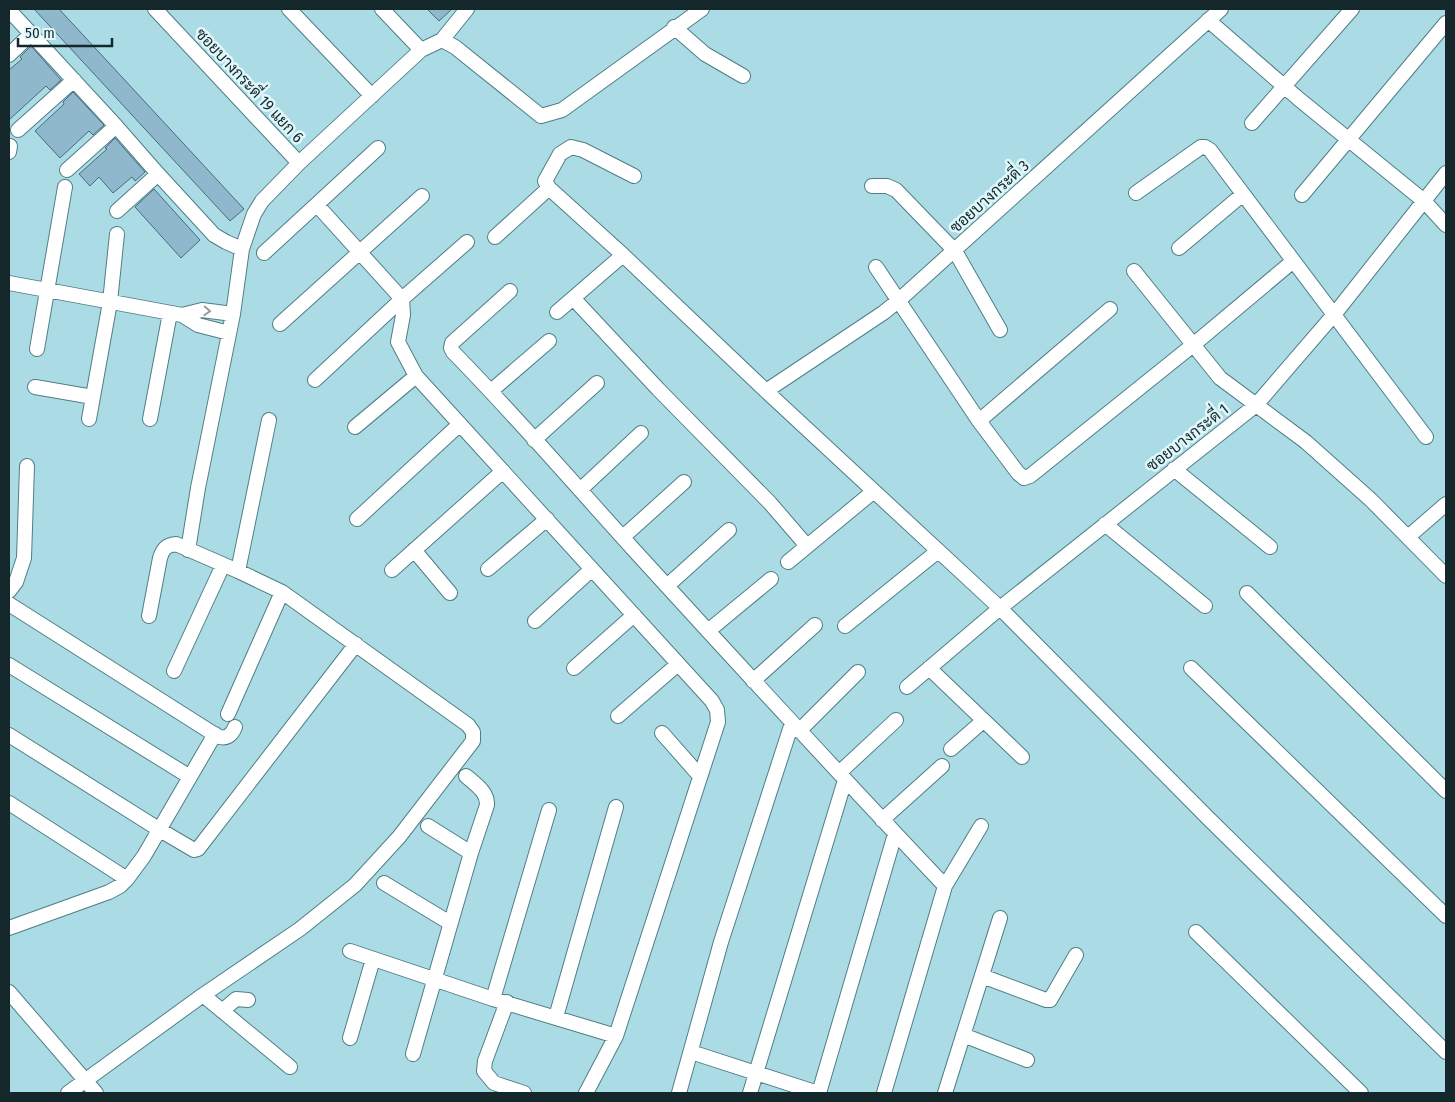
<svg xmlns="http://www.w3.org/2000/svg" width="1455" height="1102" viewBox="0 0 1455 1102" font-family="'Fira Sans Condensed',Sarabun,sans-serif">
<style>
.building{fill:#8fb8cc;stroke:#466c7e}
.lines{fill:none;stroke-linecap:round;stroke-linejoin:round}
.minor-casing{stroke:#4f7e85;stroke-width:16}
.minor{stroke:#fff;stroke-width:14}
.oneway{stroke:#959e9f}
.labels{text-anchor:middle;stroke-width:5;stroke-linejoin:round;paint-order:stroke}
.street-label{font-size:16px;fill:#14272a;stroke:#e0f8fc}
</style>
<rect width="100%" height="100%" fill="#abdce5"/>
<path class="building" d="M34,9H59L244,209L230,221Z
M427,9H452L439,21Z
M31,46L61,80L50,90L46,86L9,120V70L22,59L20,57Z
M73,92L104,125L93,135L89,131L60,158L35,131L64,104L63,102Z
M115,138L145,172L135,181L132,177L113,193L99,177L90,186L79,174L107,149L105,148Z
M154,189L200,240L181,258L135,207Z"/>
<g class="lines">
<defs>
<path id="minor" d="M155,9L299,163
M289,9L372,96
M382,9L421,50
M9,10L116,126L158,174L214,235L226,242L242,249
M1208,20L1300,100L1424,201L1446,225
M674,27L705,54L743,76
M442,40L455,47L541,116L562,110L702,9
M9,55L31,34
M1252,123L1352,9
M18,130L74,80
M9,152L10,146
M67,170L116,126
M634,176L583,150L571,147L560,154L545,181L549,188L623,255L766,391L1000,608L1208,818L1446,1052
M872,186H887L896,190L955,251L1000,330
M1136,193L1201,147H1205L1210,150L1426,437
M1302,195L1446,23
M317,205L402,299L403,315L398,342L416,376L712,701L717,710L718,722L616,1036L586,1093
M117,211L158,174
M495,237L549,188
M1179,248L1242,195
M264,253L378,148
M876,267L979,421L1018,473L1024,478L1030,476L1193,345L1292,262
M1134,271L1220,378L1306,442L1371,500L1446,576
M9,283L182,315L198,325L229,333
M510,291L452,343L451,348L453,352C516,416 574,484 634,550C737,663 840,775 945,886
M573,298L658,389L770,503L807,546
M557,312L623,255
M182,315L202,310L233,314
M280,324L422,196
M37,349L65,187
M315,380L402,299L467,242
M35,387L93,397
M491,391L549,341
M766,391L883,313L898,301L1221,9
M89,419L110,302L117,234
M150,419L170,313
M979,421L1110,309
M355,427L416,376
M534,440L597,383
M1174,469L1270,547
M580,490L641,433
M357,519L460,424
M1105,524L1205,606
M623,537L684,482
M1408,537L1446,504
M188,550L198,488L233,314L242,249L254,214L262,201L299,163L421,50L442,40L467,9
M414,550L450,593
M788,562L874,491
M488,569L547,519
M392,570L503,471
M238,571L269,420
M667,586L729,530
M9,591L16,582L24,558L27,466
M1247,593L1446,791
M9,604L217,736C226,740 232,735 235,727
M535,621L592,569
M845,626L938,551
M708,631L771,579
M9,665L190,777
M574,668L634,615
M929,668L1022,757
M1191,668L1446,916
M174,671L223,565
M753,681L815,625
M907,687L1000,608L1256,405L1337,311L1446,173
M228,714L282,592
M618,716L678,664
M799,731L858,672
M662,733L699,775
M9,735L160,830L194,850L198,849L356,644
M951,749L983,721
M839,773L896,720
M9,803L127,879
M882,820L942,766
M428,826L471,853
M384,883L450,923
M9,928L109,892L120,886L127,879L144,856L215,734
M1196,932L1361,1093
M350,951L493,999L616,1036
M982,976L1046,1000H1050L1076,955
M9,992L96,1093
M203,995L290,1067
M493,999L549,810
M507,1002L485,1061L484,1071L494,1083L524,1093
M222,1011L236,999L248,1000
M556,1017L616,807
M963,1035L1027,1060
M350,1038L373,959
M691,1052L818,1093
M413,1054L471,853L487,805C488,792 475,784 466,776
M68,1093L203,995L300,929L355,885L399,837L473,741V732L468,725L282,592L238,571L176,544C166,545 163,549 160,558L149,616
M679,1093L721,942L792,723
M750,1093L845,780
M819,1093L895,834
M884,1093L945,886L981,826
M945,1093L1000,918"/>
</defs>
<use href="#minor" class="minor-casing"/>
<use href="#minor" class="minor"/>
</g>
<defs><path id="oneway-chevron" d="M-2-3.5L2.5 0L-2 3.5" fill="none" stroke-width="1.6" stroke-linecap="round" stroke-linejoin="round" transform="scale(1.25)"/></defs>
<use class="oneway" href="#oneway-chevron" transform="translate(207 311) rotate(3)"/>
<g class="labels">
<g class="street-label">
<text transform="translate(250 85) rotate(47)" y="6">ซอยบางกระดี่ 19 แยก 6</text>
<text transform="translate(989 196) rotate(-42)" y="6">ซอยบางกระดี่ 3</text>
<text transform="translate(1187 437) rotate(-38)" y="6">ซอยบางกระดี่ 1</text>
</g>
</g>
<rect width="1455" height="1102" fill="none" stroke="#14272a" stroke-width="20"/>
<path d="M18 38v8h94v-8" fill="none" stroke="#14272a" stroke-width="2.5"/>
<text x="25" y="38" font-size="15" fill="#14272a" stroke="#e0f8fc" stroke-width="4" paint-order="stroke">50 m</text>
</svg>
